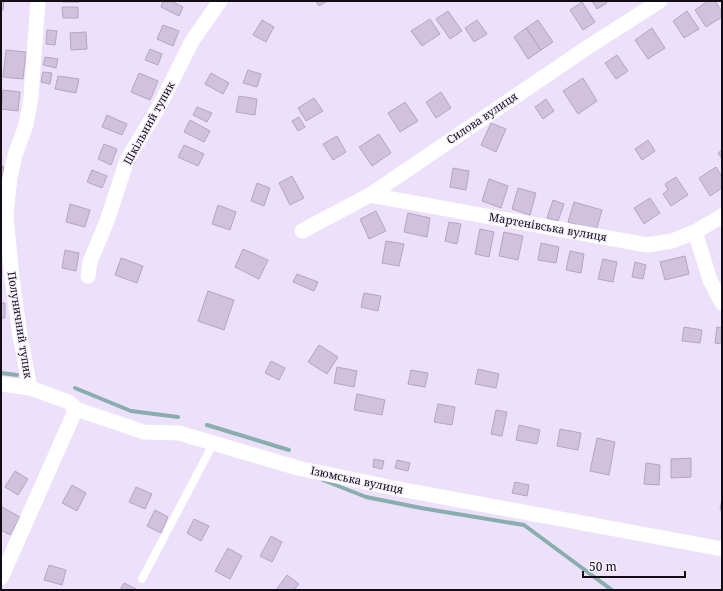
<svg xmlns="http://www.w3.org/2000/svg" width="723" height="591" viewBox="0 0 723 591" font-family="'Noto Serif',serif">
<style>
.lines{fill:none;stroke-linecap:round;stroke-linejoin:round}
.stream{stroke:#88aeae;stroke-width:4}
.building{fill:#d0c2de;stroke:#b4a5c4}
.service{stroke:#fff;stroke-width:8}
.minor{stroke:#fff;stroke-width:15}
.labels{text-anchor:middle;stroke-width:3;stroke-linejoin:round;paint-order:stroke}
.street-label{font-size:11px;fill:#120c17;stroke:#f7f1fe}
</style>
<rect width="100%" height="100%" fill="#ede0fa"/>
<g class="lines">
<path class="stream" d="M1,373L17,375
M75,388L131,411L178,417
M207,425L289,450
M323,480L366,497L421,508L524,525L612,590"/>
</g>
<path class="building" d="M1,1H4L3,10L1,9Z
M63,1H79V2H63Z
M163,1H171L183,7L179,16L161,7Z
M316,1H327L319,6Z
M592,1H605L607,3L597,9Z
M708,1H715L722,12V17L706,27L695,10Z
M582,2L595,22L583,30L570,10Z
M62,7H78V18H63Z
M448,11L462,31L450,39L436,19Z
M687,11L699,29L684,38L673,21Z
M430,19L440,34L422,46L411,31Z
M262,20L274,27L266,42L253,35Z
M477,20L487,34L474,42L465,28Z
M538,20L553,42L541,50L526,28Z
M163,25L179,31L173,46L157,39Z
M526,28L541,50L528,59L514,37Z
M652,28L665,48L648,59L635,40Z
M47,30L57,31L55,45L46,44Z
M86,32L87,49L71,50L70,33Z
M150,49L162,54L158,65L145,60Z
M6,50L26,52L23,79L3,77Z
M617,55L628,71L616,79L605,63Z
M45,57L58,59L56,68L43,65Z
M248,70L261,74L257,87L243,83Z
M43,72L52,73L50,84L41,82Z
M139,73L158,81L150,100L131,92Z
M211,73L229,83L223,94L205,84Z
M58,76L79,79L76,93L55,89Z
M583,78L597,101L578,114L563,91Z
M3,90L20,92L18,111L1,109Z
M441,92L451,108L436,118L426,102Z
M239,96L257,99L255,115L236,112Z
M314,98L323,111L306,121L298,108Z
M546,99L554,111L543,119L535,107Z
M405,102L418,121L400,132L388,113Z
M197,107L212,113L207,122L193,115Z
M107,115L127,124L122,135L102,127Z
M299,117L305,127L298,131L292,121Z
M190,120L210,131L204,142L184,132Z
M491,123L506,129L496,152L481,145Z
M379,134L391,153L372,166L359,147Z
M337,136L346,152L333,160L323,144Z
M648,140L655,151L642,160L635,149Z
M104,144L117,149L111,165L98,159Z
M184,145L204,154L198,166L178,157Z
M722,150V159L718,153Z
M1,166L4,167L1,183Z
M716,167L722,177V188L710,196L699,178Z
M453,168L469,171L466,190L450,187Z
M92,170L107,176L102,188L87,182Z
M292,176L304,198L290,205L279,183Z
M676,177L688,195L671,206L663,194L668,190L665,184Z
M489,179L508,186L501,208L482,201Z
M257,183L270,188L264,206L251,201Z
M518,188L536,193L530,215L512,209Z
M650,198L660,213L644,224L634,208Z
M553,200L564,204L558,221L547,218Z
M574,202L602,210L596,231L568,222Z
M70,204L90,210L85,227L66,222Z
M218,205L236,212L230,230L212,224Z
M376,211L386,231L369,239L360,219Z
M408,213L430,218L427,237L404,232Z
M449,222L461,224L457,244L445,241Z
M480,229L494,232L489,257L475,254Z
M504,232L523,236L518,260L499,256Z
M386,241L404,244L399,266L382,263Z
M541,243L559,247L556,263L538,260Z
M243,249L268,260L259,279L235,267Z
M65,250L79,253L76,271L62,268Z
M570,251L584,254L581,273L566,270Z
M685,256L689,274L665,280L660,262Z
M121,258L143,266L137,283L115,275Z
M603,259L617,262L613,282L598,279Z
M635,262L646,265L643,279L632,277Z
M297,274L318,282L314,291L293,282Z
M208,291L234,300L224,330L198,321Z
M364,293L381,296L378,311L361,307Z
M1,303H5V318H1Z
M684,327L702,330L700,343L682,341Z
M717,327L722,328V344L715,343Z
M319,345L338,357L327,374L308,362Z
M271,361L285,368L279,380L265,373Z
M337,367L357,371L354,387L334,383Z
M478,369L499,374L496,388L475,384Z
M411,370L428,373L425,387L408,384Z
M357,394L385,400L382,415L354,410Z
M438,404L455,407L452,425L434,422Z
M496,410L507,412L502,436L491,434Z
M519,425L540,430L537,444L516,440Z
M560,429L581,433L578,450L557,446Z
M597,438L615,442L609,475L590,471Z
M691,458V477L671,478V459Z
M374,459L384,461L382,469L373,467Z
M397,460L410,463L408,471L395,468Z
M646,463L660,465L659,485L644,484Z
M15,471L28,479L18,495L5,487Z
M515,482L529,485L527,496L512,493Z
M72,485L86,493L77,511L62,503Z
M136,487L152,494L145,509L129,502Z
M722,498V511L720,510Z
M2,507L20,517L10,535L1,530V509Z
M155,510L168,517L161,533L147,526Z
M194,519L209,526L201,541L187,533Z
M271,536L282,542L272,562L260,556Z
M228,548L242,556L230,579L215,571Z
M49,565L66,570L62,585L44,580Z
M287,575L299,584L294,590H276Z
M124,583L136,589V590H120Z"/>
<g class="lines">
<path class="service" d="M142,579L213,444"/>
<path class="minor" d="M370,195L647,245L672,241L695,232L722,216
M302,231L370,195L588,47L660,1
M695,232L710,280L722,303
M88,276L90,262L107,221L127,160L161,103L192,41L220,1
M1,384L30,388L69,402L76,409L144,432L179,433L298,468L394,488L722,549
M30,388L20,336L12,278L6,215L10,177L15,155L26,125L31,97L38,1
M1,578L76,409"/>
</g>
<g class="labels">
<g class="street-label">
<text transform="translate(482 118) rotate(-34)" y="4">Силова вулиця</text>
<text transform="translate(149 123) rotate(-61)" y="4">Шкільний тупик</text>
<text transform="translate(548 227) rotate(10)" y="4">Мартенівська вулиця</text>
<text transform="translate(20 325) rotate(81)" y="4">Полуничний тупик</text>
<text transform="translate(357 480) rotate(12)" y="4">Ізюмська вулиця</text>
</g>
</g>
<rect width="723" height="591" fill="none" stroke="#120c17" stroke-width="4"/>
<path d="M583 571v6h102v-6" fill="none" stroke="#120c17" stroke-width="2"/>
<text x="589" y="571" font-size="12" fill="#120c17" stroke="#f7f1fe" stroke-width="3" paint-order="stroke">50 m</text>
</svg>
